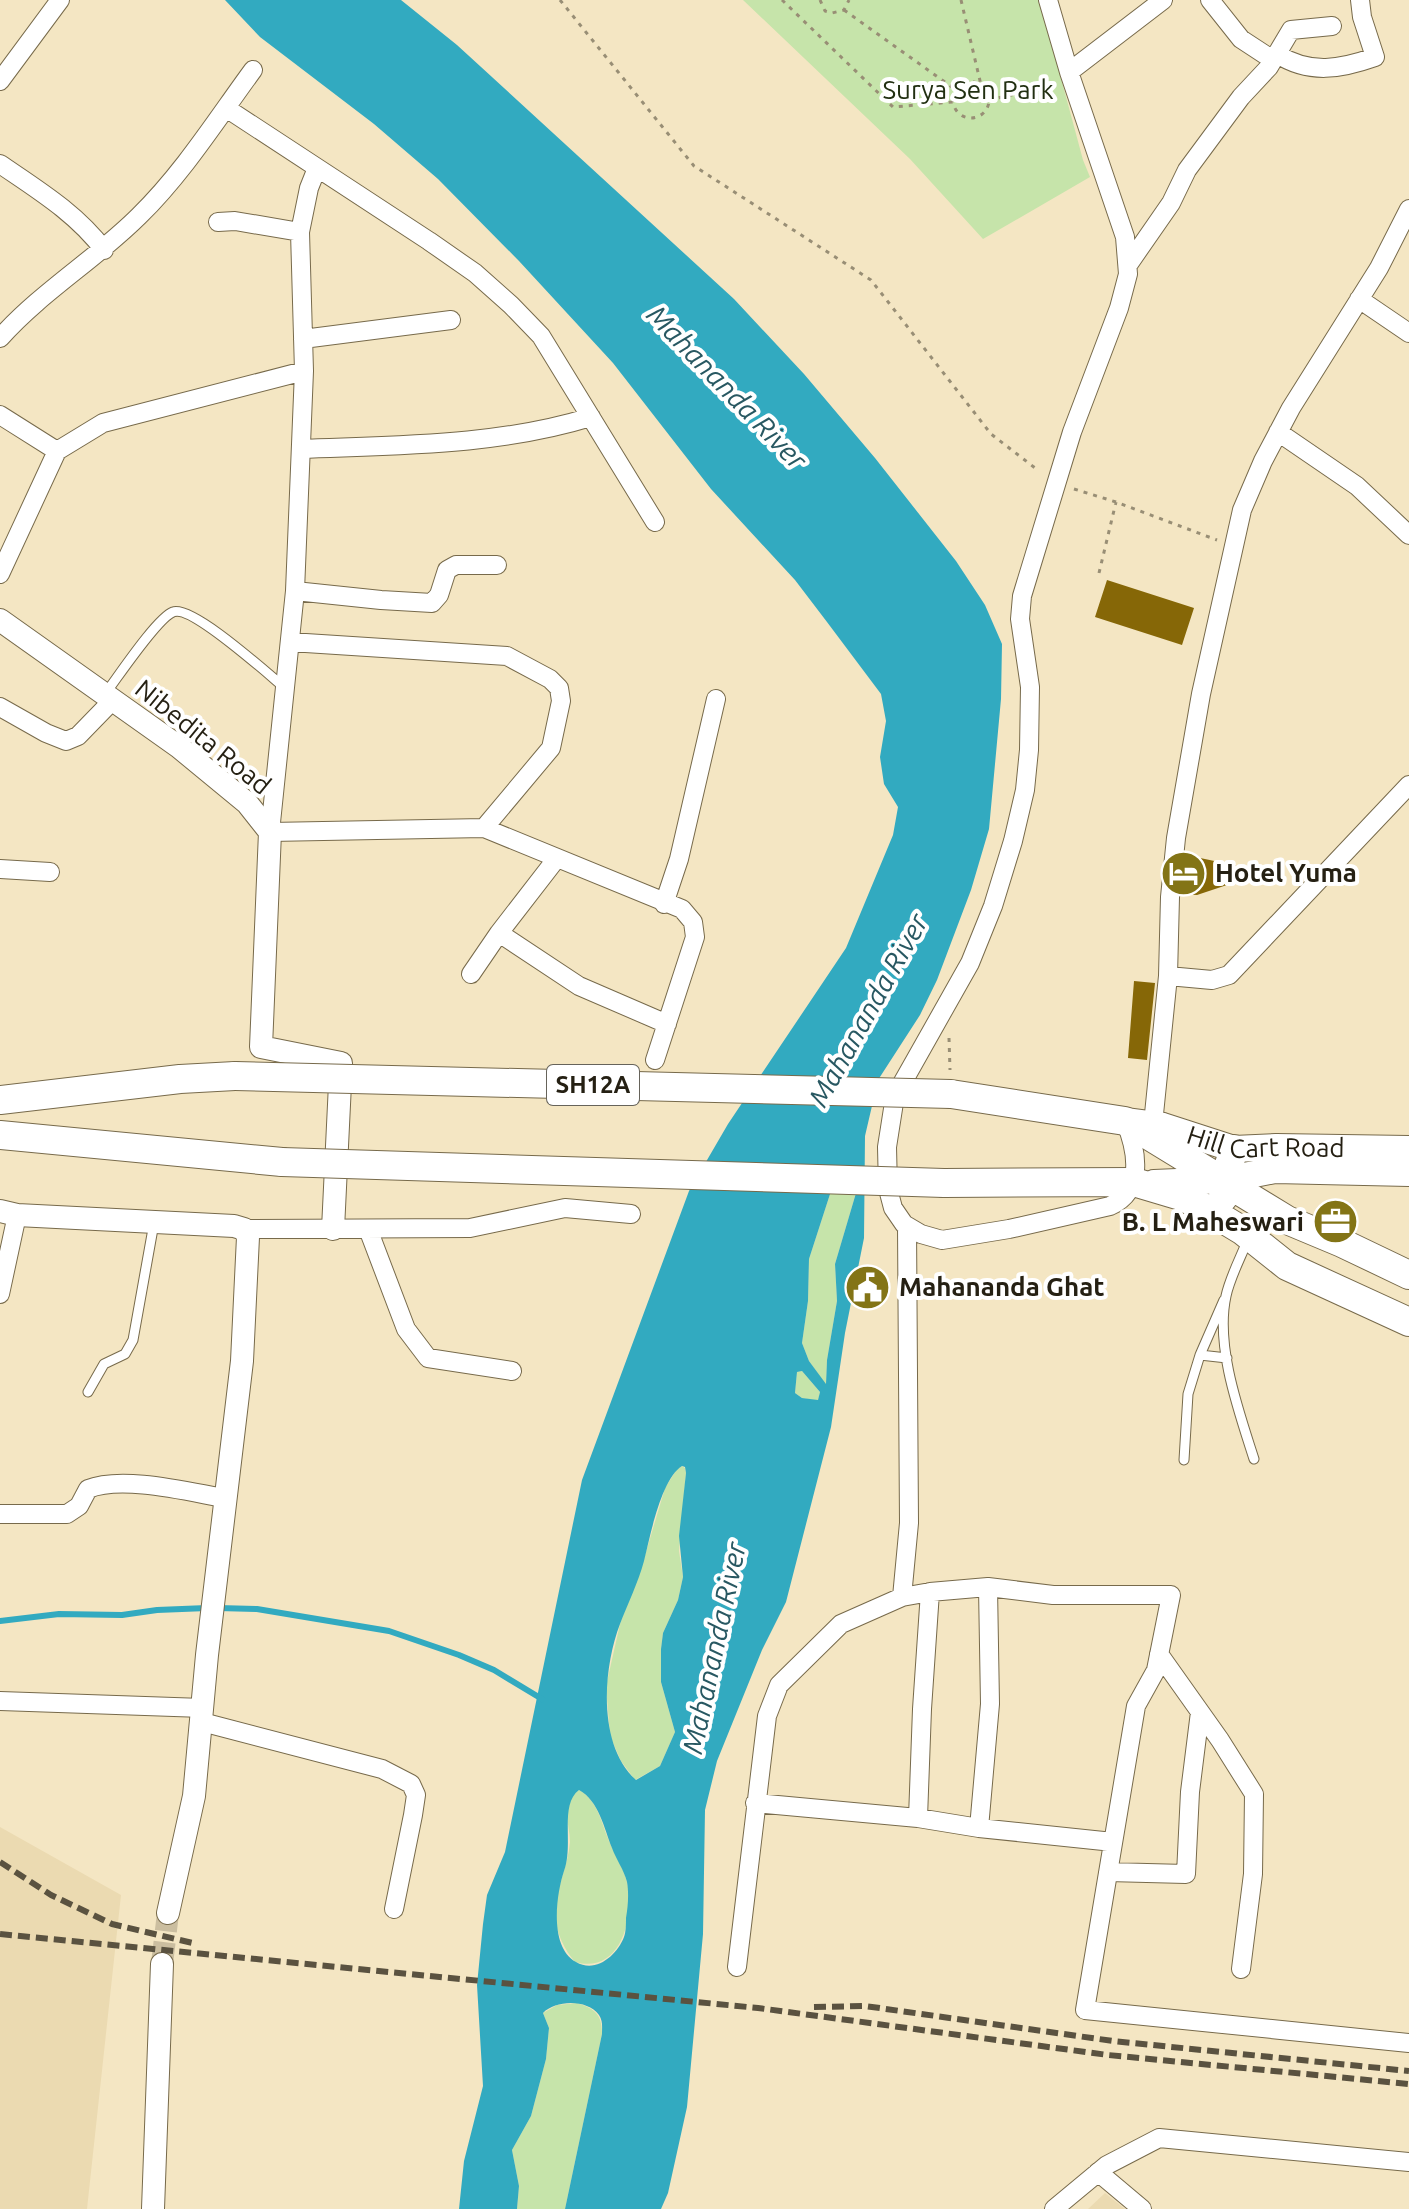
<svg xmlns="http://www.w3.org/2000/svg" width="1409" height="2209" viewBox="0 0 1409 2209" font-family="Ubuntu,sans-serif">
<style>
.built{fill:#ebdab1}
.green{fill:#c6e4aa}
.water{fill:#32aac0;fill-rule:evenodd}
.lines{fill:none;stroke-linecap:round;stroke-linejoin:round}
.stream{stroke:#32aac0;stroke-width:6}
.building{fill:#866707}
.tertiary-tunnel{stroke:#cbbea0;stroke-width:22;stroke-dasharray:22 11;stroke-linecap:butt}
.service-casing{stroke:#776a4b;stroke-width:11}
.minor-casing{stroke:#776a4b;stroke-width:20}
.tertiary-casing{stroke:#776a4b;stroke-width:24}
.secondary-casing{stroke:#776a4b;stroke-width:28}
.primary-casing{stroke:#776a4b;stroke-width:30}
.path{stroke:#988e75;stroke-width:3;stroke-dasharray:4 6;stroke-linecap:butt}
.service{stroke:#fff;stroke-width:9}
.minor{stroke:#fff;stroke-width:18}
.tertiary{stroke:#fff;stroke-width:22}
.secondary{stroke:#fff;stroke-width:26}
.primary{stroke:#fff;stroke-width:28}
.rail{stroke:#5a5240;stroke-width:6;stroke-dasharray:12 6;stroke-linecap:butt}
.primary-bridge-casing{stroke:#776a4b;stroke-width:30;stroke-linecap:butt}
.primary-bridge{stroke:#fff;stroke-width:28}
.labels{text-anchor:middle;stroke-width:8;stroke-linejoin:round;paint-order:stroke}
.shield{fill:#fff;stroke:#66635a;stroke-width:2}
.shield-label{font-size:24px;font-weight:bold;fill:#252013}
.park-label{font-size:26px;fill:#212f11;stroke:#fff}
.street-label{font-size:26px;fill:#252013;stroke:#fff}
.poi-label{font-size:26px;font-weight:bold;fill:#252013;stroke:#fff;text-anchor:start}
.water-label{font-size:28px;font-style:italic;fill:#285862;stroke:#fff}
</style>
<rect width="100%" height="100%" fill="#f4e6c3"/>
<path class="built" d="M0,1827L121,1895L87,2209H0Z
M1105,2193L1125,2209H1088Z"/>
<path class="green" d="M743,0H1040L1083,160L1090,177L983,239L910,159Z
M831,1191L856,1193L835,1264L837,1301L827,1360L826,1385L809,1361L802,1343L808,1301L809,1259Z
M802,1371L820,1392L818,1401L802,1398L795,1393L797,1372Z
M682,1466L685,1468L686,1473L679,1551L683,1577L678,1600L663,1633L661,1649V1682L675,1732L660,1766L635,1780L621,1761L610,1736L606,1686L620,1624L643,1562L665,1488L677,1469Z
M579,1790C596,1799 601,1820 607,1836C613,1852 623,1866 627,1882C635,1917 621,1975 575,1962C564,1949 557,1934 555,1917C554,1891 568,1868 570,1842C570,1830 565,1817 568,1805C570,1798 574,1794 579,1790Z
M577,2003C596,2009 602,2015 602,2034L565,2209H517L519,2186L512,2150L531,2116L546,2059L549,2028L543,2013L557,2005Z"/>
<path class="water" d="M225,0H401L457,45L734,299L804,374L875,458L956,561L985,605L1002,644L1001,699L989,829L971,890L937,980L920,1015L878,1080L865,1136L864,1238L845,1333L831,1427L786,1602L762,1650L717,1761L705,1810L703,1934L687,2107L668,2193L661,2209H565L602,2034C602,2027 603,2021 599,2015C587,1999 556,2000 543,2013L549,2028L546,2059L531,2116L512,2150L519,2186L517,2209H459L464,2161L483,2086L477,1985L483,1924L487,1895L505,1852L582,1480L689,1191L728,1124L846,948L893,835L898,807L884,784L880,757L886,721L881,694L827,622L795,580L711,489L613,363L519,261L438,179L374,124L260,37ZM831,1191L856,1193L835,1264L837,1301L827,1360L826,1384L809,1361L802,1343L808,1301L809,1259ZM802,1371L820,1392L818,1400L802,1398L795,1393L797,1372ZM682,1466L685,1467L686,1473L679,1536L683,1577L678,1600L663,1633L661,1649V1682L675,1732L660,1766L636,1780C597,1745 603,1668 620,1624C628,1603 638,1583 644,1561C650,1537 661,1479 682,1466ZM579,1790C599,1801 604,1828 612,1848C616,1859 624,1870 627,1882C629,1893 628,1907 626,1918C626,1924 626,1932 624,1937C617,1955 596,1974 576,1962C549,1947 556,1895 564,1871C574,1844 559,1805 579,1790Z"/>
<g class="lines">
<path class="stream" d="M218,1608L257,1609L389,1631L459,1655L494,1670L542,1699
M0,1621L59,1614L122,1615L157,1610L207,1608"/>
</g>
<path class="building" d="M1107,580L1194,608L1182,645L1095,617Z
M1186,855L1238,866L1233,883L1197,895L1182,894Z
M1134,981L1155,983L1147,1060L1128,1058Z"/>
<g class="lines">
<path class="tertiary-tunnel" d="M162,1964L168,1913"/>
<defs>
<path id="service" d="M105,694C118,677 157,618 173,612C191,604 268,674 285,688
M1248,1239C1241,1257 1230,1277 1226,1296C1215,1346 1239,1412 1254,1459
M1200,1355L1227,1358
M88,1392L104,1364L125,1354L133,1340L154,1223
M1184,1460L1188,1394L1200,1355L1224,1300"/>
<path id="minor" d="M1048,0L1069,72
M1210,0L1241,39L1273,60
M1277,54C1310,75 1341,69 1375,57L1362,17L1360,0
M0,81L60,0
M226,108L429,241L475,273L511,305L541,336L655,522
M0,164C38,190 76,213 104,250
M317,168L309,188L300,232L304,371L295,591L270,832L484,828L682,909L693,922L695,937L655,1060
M218,222L235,221L300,232
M1128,265L1171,203L1187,170L1241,97L1269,67L1291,30L1332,26
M1359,299L1409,333
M0,338C41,292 96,259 139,216C183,173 217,119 253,70
M303,339L451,320
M0,415L57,451
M1278,432L1357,486L1409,535
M301,449C398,445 497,446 591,417
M0,574L57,451L103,423L304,371
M295,591L381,600L432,603L439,595L447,570L456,565H497
M290,642L507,656L550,679L559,688L561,701L551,748L484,828
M0,707L46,733L66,741L78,736L113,700
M0,869L50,872
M664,904L679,859L716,699
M499,933L579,986L667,1024
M471,974L499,933L557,858
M1168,976L1212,980L1229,975L1409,785
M1125,1121C1137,1150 1145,1190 1110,1206L1009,1229L942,1240L921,1234L904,1224L893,1208L888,1189L887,1147L895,1096L970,963L993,906L1013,841L1025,790L1029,750L1030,687L1020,619L1022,596L1072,432L1119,308L1128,274L1125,237L1069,72L1163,0
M1153,1124L1168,976L1170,897L1176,838L1201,694L1242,510L1263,461L1291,408L1379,268L1409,209
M244,1229L470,1228L565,1208L631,1214
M368,1229L406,1329L428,1358L512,1371
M0,1294L17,1215
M0,1514H67L79,1506L88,1489C122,1475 189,1492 224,1498
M902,1597L909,1523L907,1226
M1159,1654L1220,1740L1254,1794L1253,1874L1241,1969
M0,1701L203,1708
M202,1722L382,1769L411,1784L416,1795L413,1815L394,1909
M755,1803L918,1818L979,1828L1113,1842
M918,1818L922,1709L930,1592
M979,1828L990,1704L988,1587
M1108,1872L1186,1874L1190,1792L1200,1712
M737,1967L767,1716L779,1685L841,1624L902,1597L930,1592L988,1587L1053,1595H1171L1156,1670L1136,1706L1085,2010L1409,2043
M1098,2172L1142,2209
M1054,2209L1107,2165L1159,2138L1409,2162"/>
<path id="tertiary" d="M0,620L179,747L247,803L270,832L261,1047L341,1063L333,1229
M0,1211L17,1215L234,1226L244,1229L248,1237L242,1361L207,1655L194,1796L168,1913
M153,2209L162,1964"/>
<g id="secondary">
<path id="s1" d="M1125,1121L1163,1126L1234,1149L1276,1147L1409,1149"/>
<path d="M1154,1183L1224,1180L1275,1170L1409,1173"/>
</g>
<path id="primary" d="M951,1094L1125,1121L1287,1220L1342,1243L1409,1275
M0,1100L180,1079L235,1076
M0,1135L282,1162
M944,1183L1134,1182L1181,1196L1205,1208L1243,1231L1287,1266L1409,1322
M1223,1198L1224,1180L1234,1149"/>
</defs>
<use href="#service" class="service-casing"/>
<use href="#minor" class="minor-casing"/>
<use href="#tertiary" class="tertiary-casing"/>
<use href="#secondary" class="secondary-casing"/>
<use href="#primary" class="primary-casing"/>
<path class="path" d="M560,0L694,166L871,280L991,434L1039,471
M782,0L893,107L953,102
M820,0L825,11L832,13L844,10L849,0
M961,0L981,85
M844,10L956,90
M953 100a18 18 0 1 1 36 0a18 18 0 1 1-36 0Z
M989,100L1047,87L1054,82
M1074,489L1116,502L1217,540
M1099,573L1116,502
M949,1038L950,1070"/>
<use href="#service" class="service"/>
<use href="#minor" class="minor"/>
<use href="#tertiary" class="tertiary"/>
<use href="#secondary" class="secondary"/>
<use href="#primary" class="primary"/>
<path class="rail" d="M0,1862L51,1895L112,1924L197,1944
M0,1934L758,2008L1108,2055L1409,2084
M814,2007L865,2006L1113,2041L1409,2071"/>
<defs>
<path id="primary-bridge" d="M235,1076L951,1094
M282,1162L944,1183"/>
</defs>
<use href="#primary-bridge" class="primary-bridge-casing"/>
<use href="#primary-bridge" class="primary-bridge"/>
</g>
<defs>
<symbol id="hotel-disc" viewBox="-11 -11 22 22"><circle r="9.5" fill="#837416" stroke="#fff"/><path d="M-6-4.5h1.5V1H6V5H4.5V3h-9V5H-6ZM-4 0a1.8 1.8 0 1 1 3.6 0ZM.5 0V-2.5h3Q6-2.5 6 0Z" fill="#fff"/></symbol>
<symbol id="office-disc" viewBox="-11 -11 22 22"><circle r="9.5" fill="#837416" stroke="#fff"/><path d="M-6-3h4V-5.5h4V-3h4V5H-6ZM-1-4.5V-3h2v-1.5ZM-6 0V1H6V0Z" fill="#fff"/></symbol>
<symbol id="civic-disc" viewBox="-11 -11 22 22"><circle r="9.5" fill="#837416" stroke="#fff"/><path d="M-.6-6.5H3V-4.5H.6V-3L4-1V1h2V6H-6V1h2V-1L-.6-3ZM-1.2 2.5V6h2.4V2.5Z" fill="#fff"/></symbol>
</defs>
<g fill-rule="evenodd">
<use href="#hotel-disc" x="1158" y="848" width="51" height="51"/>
<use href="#office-disc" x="1310" y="1196" width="51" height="51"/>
<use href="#civic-disc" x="842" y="1262" width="51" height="51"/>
</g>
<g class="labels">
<rect class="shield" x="547" y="1065" width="92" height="40" rx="6"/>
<g class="shield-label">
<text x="593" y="1093">SH12A</text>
</g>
<g class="park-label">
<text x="968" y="99">Surya Sen Park</text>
</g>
<g class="street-label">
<text transform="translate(203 737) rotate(39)" y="9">Nibedita Road</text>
<text dy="9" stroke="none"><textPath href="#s1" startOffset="144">Hill Cart Road</textPath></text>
</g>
<g class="poi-label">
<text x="1215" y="882">Hotel Yuma</text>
<text x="1304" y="1231" text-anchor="end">B. L Maheswari</text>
<text x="899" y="1296">Mahananda Ghat</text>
</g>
<g class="water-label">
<text transform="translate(727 387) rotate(46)" y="10">Mahananda River</text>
<text transform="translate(868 1010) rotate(-61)" y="10">Mahananda River</text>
<text transform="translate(714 1648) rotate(-78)" y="10">Mahananda River</text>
</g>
</g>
</svg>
